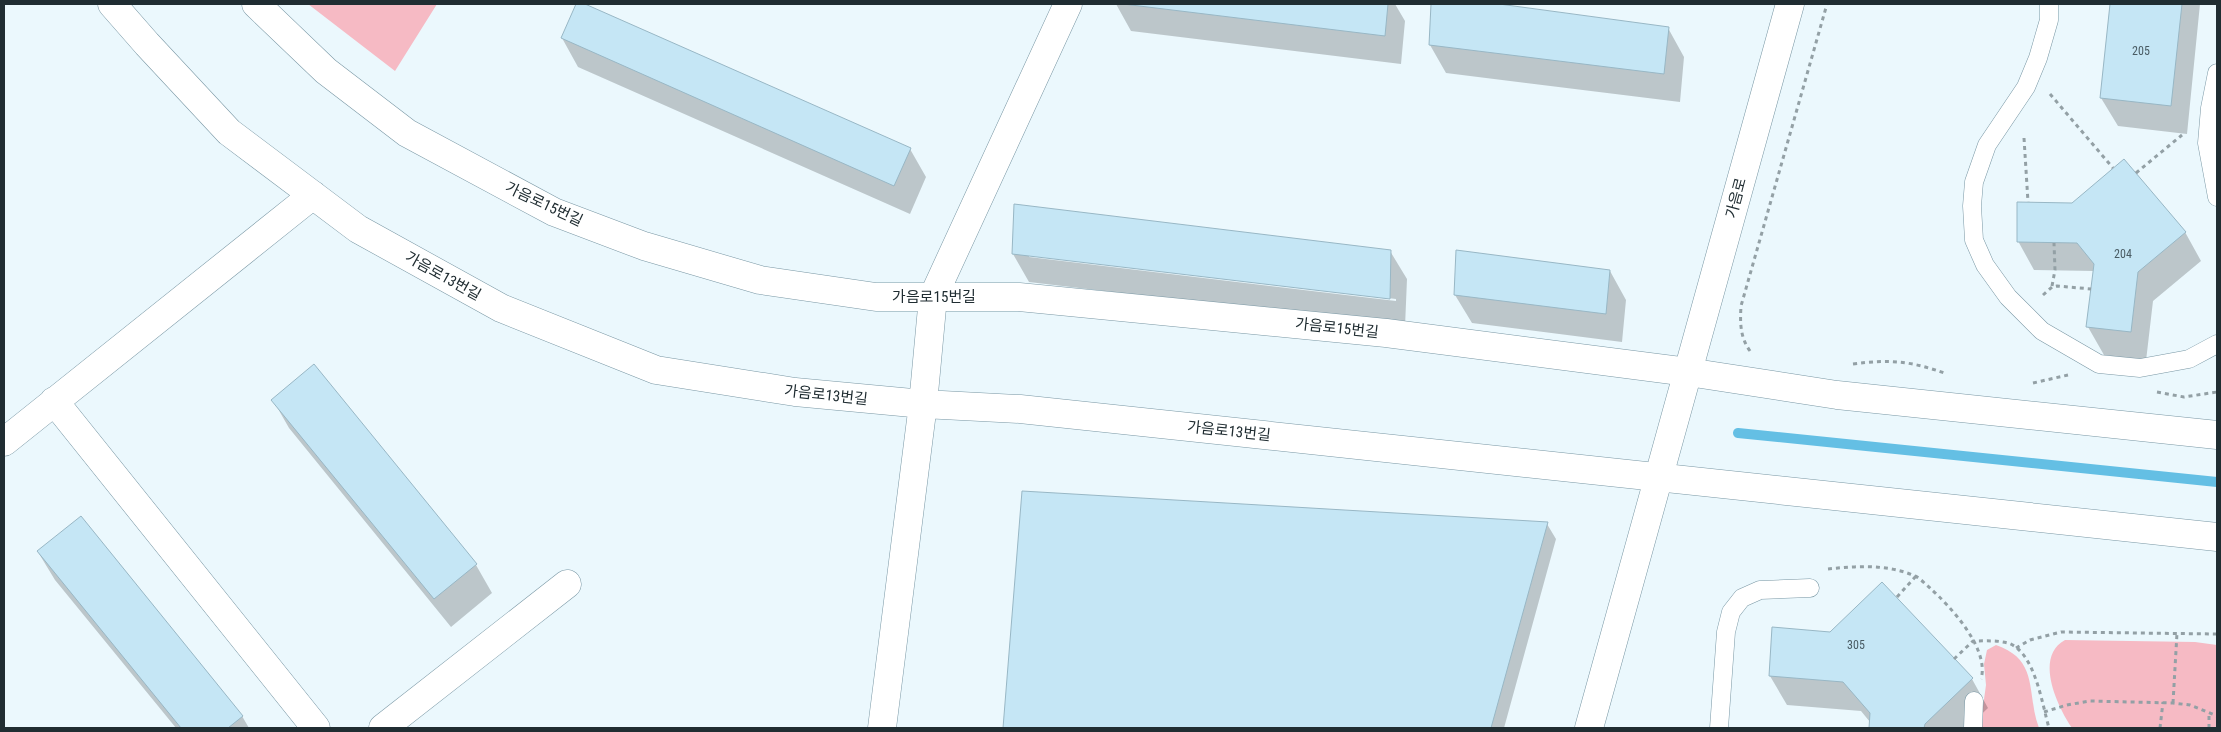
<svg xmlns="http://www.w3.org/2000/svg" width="2221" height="732" viewBox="0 0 2221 732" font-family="'Roboto Condensed','Noto Sans KR',sans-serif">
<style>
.green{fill:#f6bac4}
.shadow{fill:#0003;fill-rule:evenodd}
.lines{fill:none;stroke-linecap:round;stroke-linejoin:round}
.stream{stroke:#64bfe4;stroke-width:10}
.building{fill:#c5e6f5;stroke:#98b7c5}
.service-casing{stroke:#7997a4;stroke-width:19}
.minor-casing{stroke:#7997a4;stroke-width:29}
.tertiary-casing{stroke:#7997a4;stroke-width:29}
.path{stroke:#93a0a5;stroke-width:3;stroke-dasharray:4 4;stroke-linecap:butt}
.service{stroke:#fff;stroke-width:18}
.minor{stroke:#fff;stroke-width:28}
.tertiary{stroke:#fff;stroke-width:28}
.labels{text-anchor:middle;stroke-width:4.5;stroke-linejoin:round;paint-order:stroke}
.number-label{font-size:12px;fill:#495b63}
.street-label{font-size:15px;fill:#202d32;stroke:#fff}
</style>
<rect width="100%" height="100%" fill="#ebf8fd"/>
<path class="green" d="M308,4H437L395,71Z
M2065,640L2195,642L2217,645V728H2072C2057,706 2034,657 2065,640Z
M1996,645C2040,660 2026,694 2039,728H1980L1986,685L1984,664L1987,650Z"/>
<path class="shadow" d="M577,4H582L910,149L926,177L910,214L578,67L562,38Z
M1116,4H1395L1405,21L1401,64L1131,31Z
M1433,4H1490L1668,28L1684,57L1680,102L1446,73L1430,45Z
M2111,4H2200L2187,134L2118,126L2101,98Z
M2185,232L2201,261L2153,301L2146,361L2104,355L2088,327L2094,271L2034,270L2018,241Z
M1390,251L1407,279L1405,327L1029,282L1013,254ZM1029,255L1396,299V301L1029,257Z
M1610,271L1626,300L1622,342L1472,323L1455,295Z
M273,400L476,565L492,593L451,627L289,428Z
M1023,492L1547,524L1556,539L1504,728H1004Z
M38,552L242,716L249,728H176L55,580Z
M1882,584L1972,679L1988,708L1967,728H1870V722L1861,711L1787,705L1770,676L1830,633Z"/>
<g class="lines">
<path class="stream" d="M1738,433L2217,482"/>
</g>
<path class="building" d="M576,4H585L911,148L894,186L561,38Z
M1123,4H1388L1385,36Z
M1431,4H1499L1669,27L1664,74L1429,45Z
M2110,4H2182L2171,106L2100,98Z
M2124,159L2186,232L2138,272L2131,332L2086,327L2094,264L2077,243L2017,242V202L2072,203Z
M1014,204L1391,250L1390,299L1012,254Z
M1456,250L1610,270L1606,314L1454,295Z
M314,364L477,564L434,599L271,400Z
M1022,491L1548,522L1491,728H1003Z
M81,516L243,716L228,728H181L37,551Z
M1882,582L1973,678L1925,724L1924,728H1869L1870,713L1843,682L1769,676L1772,627L1830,632Z"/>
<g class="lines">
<defs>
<path id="service" d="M2049,4V20L2038,58L2026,87L1987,145L1974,182L1972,206L1974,240L1985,265L2008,297L2042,331L2099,364L2140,368L2189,359L2217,344
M2217,73L2210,108L2207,143L2217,197
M1719,728L1726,632L1731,612L1742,598L1760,590L1810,588
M1973,728L1974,701"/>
<path id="minor" d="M112,4L147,44L229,132L358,229L501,308L656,370L795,392L923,404L1020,409L2217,537
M256,4L326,71L407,133L554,212L644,246L760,280L876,297H1019L1386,333L1688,372L1837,395L2217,435
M54,401L316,728
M4,442L313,195
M383,728L567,584
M882,728L923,404L933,297L1068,4"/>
<path id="tertiary" d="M1589,728L1790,4"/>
</defs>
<use href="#service" class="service-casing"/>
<use href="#minor" class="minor-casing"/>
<use href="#tertiary" class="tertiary-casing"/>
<path class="path" d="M2050,94L2113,168
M2024,138L2028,202
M2136,173L2182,135
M2052,286L2055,270L2054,243
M2043,295L2052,287L2057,286L2091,289
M1750,351C1740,337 1740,323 1741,306L1827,4
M1853,364C1890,359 1911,361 1947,374
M2033,383L2068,375
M2157,392L2184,397L2217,392
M1828,569C1857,566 1888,564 1915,576C1920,578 1925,584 1930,588C1950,606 1990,649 1981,679
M1897,597L1916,576
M2016,648L2030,640L2061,632L2217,634
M1954,659L1973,641C1985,641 1996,640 2008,643C2035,652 2042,704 2049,728
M2173,703L2177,633
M2044,712L2067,705L2090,701L2173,703L2190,705L2217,716
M2160,728L2163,702
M2209,728V713"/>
<use href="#service" class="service"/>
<use href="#minor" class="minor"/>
<use href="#tertiary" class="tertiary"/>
</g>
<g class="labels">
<g class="number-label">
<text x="2141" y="55">205</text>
<text x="2123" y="258">204</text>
<text x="1856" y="649">305</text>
</g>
<g class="street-label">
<text transform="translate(1736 198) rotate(-75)" y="5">가음로</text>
<text transform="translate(544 204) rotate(25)" y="5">가음로15번길</text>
<text transform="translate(443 276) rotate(29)" y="5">가음로13번길</text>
<text x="934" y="302">가음로15번길</text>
<text transform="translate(1337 328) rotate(6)" y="5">가음로15번길</text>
<text transform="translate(826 395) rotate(6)" y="5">가음로13번길</text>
<text transform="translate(1229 431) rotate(6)" y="5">가음로13번길</text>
</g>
</g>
<rect width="2221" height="732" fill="none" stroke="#202d32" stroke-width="10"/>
</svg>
